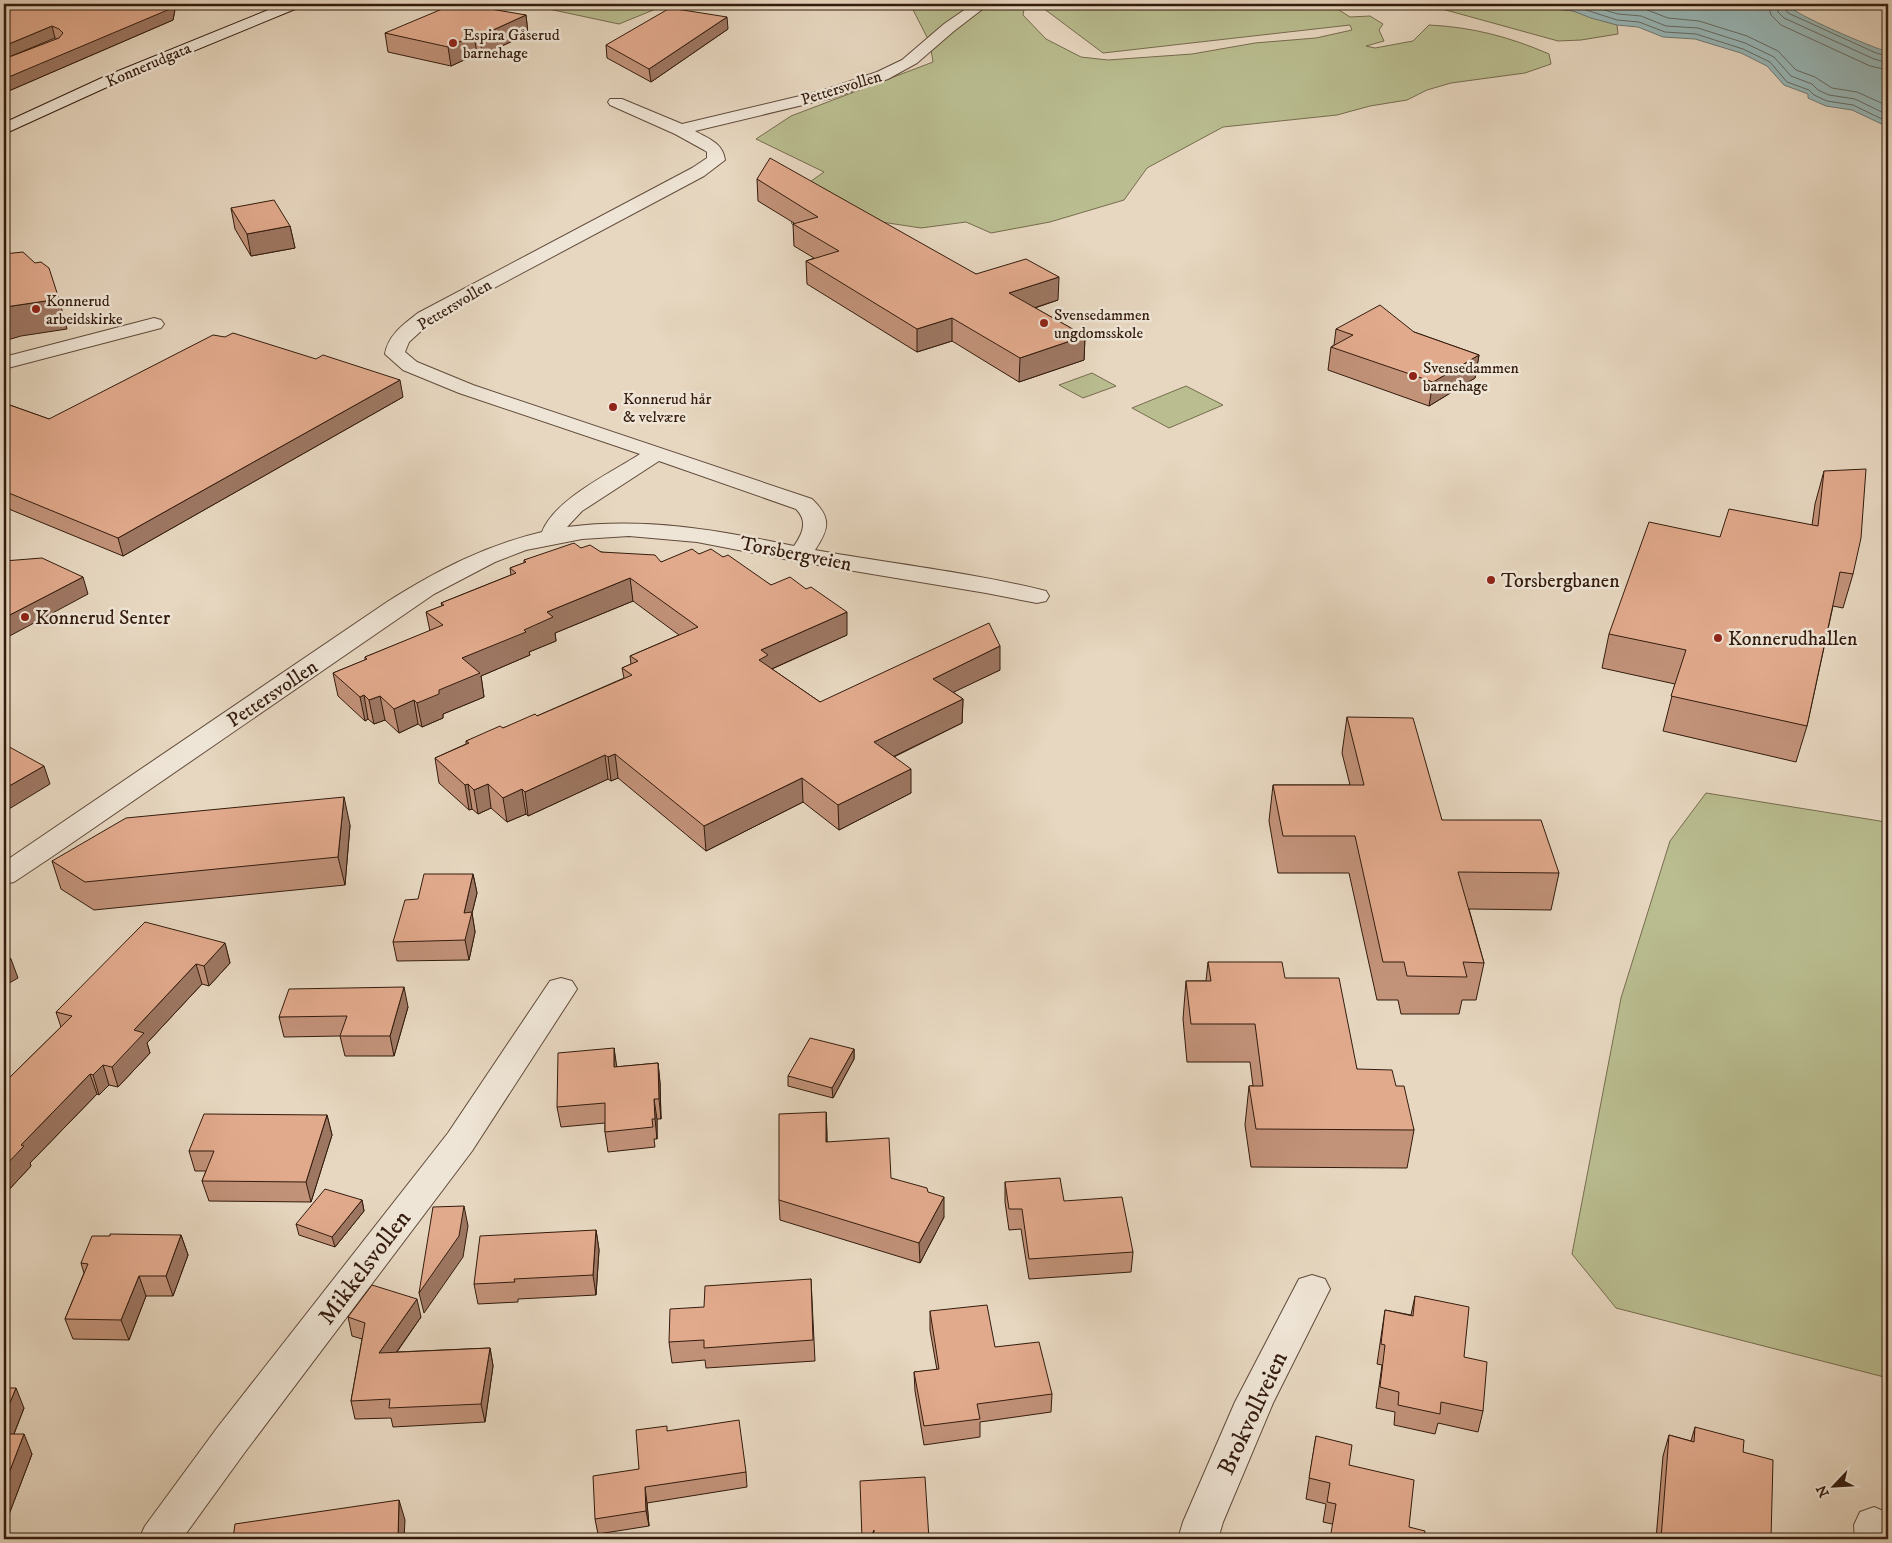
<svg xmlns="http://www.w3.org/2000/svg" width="1892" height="1543" viewBox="0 0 1892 1543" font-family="'IM FELL DW Pica',serif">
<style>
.green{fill:#b9bd90;stroke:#766c4e}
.water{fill:#98b8b9;stroke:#707974}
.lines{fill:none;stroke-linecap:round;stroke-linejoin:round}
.shore{stroke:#666a63;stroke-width:1}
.street-casing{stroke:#604a3a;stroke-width:2}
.secondary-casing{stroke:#331b0d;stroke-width:2}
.street{fill:#efe5d6;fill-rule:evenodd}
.secondary{fill:#efe5d6;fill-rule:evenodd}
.wall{fill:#c29279;stroke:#331b0d}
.shaded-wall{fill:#9e7763;stroke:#331b0d}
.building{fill:#e2aa8d;stroke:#331b0d}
.poi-dot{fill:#8f2418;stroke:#efe5d6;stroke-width:2}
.labels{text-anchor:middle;stroke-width:5;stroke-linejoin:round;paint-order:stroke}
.far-poi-label{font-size:16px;fill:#331b0d;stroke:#efe5d6;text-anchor:start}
.far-street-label{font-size:16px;fill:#331b0d;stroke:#efe5d6}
.street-label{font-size:20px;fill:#331b0d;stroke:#efe5d6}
.poi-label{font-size:20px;fill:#331b0d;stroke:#efe5d6;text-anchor:start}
.near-street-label{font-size:24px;fill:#331b0d;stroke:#efe5d6}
</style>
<rect width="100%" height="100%" fill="#e7d7c0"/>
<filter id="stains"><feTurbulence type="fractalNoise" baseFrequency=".004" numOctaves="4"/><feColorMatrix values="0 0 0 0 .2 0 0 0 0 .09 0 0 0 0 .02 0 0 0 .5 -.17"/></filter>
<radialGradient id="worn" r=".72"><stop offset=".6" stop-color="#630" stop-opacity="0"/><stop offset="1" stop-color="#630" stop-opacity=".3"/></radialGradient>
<path class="green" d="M525,4H668L619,24Z
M910,4H1025L1023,15L1046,39L1081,57L1108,60L1192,54L1255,43L1316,38L1352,30L1350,25L1103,53L1039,5L1330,4L1350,17L1370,16L1383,24L1379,30L1384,41L1366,46L1375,48L1413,41L1429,25C1472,27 1510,37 1549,54L1551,64L1525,73L1451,83L1427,90L1407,100L1370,106L1337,115L1223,127L1147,168L1124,200L1050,222L991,233L966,222L921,228L875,221L799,230L791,223L804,209L807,184L824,172L756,139L791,116L933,62L930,43Z
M1424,4H1542C1552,8 1563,8 1574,11C1588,15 1602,21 1617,25L1618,34L1581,40L1558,41Z
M1092,373L1116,386L1083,398L1059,385Z
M1186,386L1223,405L1169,428L1132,408Z
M1706,793L1880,821L1888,824V1378L1616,1308L1572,1254L1621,998L1670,841Z"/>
<path class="water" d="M1542,4H1786C1795,15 1871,47 1888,52V127L1852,110L1826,106L1808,98V94L1784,85L1767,66L1741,53L1695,39L1663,37L1638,27L1617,25L1591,18L1573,11L1554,9Z"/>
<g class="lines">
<path class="shore" d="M1556,4L1574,6L1617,20L1639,22L1665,32L1696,34L1743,49L1770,62L1787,82L1809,90L1814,95L1827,101L1853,105L1888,122
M1585,4L1618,14L1641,16L1666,26L1698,28L1745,43L1774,57L1791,76L1812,84L1818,90L1829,95L1855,99L1888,115
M1609,4L1642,8L1668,18L1699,21L1747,36L1778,51L1796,70L1815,77L1832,88L1857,92L1888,106
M1768,4L1771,15L1781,25L1870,66L1888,70
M1776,4L1778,12L1784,18L1874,59L1888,63
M1782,4L1788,13L1876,53L1888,56"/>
<defs>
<path id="street" d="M973,4H989L954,31L917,63L888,79L832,98L695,131C709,139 723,143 725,160L704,176L432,321L409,342L405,352L417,362L473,385L812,499C832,518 829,529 815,550C892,564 970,572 1046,591L1049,596L1046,601L1037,603L986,593L800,562L697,542L629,536L582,539L526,550L495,562L434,594L53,856L14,882L4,884V862L387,602C438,570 484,546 542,532C555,499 609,474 640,454L459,393L403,370L385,354C388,335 404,324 418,313L692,168L707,158V152L704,150L675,134L610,105L608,102L610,99H622L682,124L821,91L877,72L902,60L944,24ZM659,461L796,509C808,521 803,533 794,546C718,530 645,517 567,527L582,511Z
M154,318L161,320L164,324L161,328L4,369V357Z
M561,978L572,981L577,989L472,1151L245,1452L182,1539H139L145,1526L217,1428L448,1133L550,981Z
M1312,1275L1325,1279L1330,1289L1273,1403L1223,1522L1218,1539H1178L1183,1522L1235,1402L1299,1279Z
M1874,1507L1888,1513V1539H1855L1854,1525L1860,1512Z"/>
<path id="secondary" d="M283,4H302L300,7L118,82L4,134V123L106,76Z"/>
</defs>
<use href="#street" class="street-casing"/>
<use href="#secondary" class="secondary-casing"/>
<use href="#street" class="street"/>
<use href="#secondary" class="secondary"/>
</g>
<path class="wall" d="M8,4H176L173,20L4,93V59L57,39L7,5Z
M526,15L528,34L482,55L477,54L451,66L388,52L385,33Z
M728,29L651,82L607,58L606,45Z
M757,179L976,274L1058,300L1035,308L1085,336L1084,360L1019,382L952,341L917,352L807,284L806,261L814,258L794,246L793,224L794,223L758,201Z
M231,208L290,226L295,248L251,256L235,229Z
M1336,329L1414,332L1479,355L1475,378L1429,406L1328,370L1331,347L1334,345Z
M403,397L123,556L4,507V403L49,419Z
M1824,471L1853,574L1843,608L1833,606L1807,726L1796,762L1663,731L1675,684L1602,668L1609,634L1720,537L1812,525L1815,504Z
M581,548L601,552L661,562L699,554L723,557L771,585L847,635L772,669L820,702L1000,670L953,692L963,699L962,723L894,757L911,793L839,830L803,802L706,851L618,778L611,781L608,779L528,816L526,814L507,822L491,808L478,814L472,809L469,810L439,783L435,758L466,744V741L537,716L624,678L622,668L631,664L630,656L679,635L633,601L555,633L556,641L529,652L530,655L481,676L484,697L443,714V718L422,727L418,724L399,733L385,720L374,724L368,719L365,721L338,696L333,673L365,660V657L430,631L426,612L442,606L441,603L511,575L510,568L524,563V560Z
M1347,717L1442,820L1559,873L1551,910L1469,909L1484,963L1476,1000H1462L1459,1014H1401L1398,1000H1377L1349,873H1278L1269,821L1273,785H1350L1342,753Z
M350,825L345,885L94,910L61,889L52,861Z
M473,874L477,893L472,913L475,932L469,960L397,961L393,942L418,899Z
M225,943L230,963L209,986L202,984L147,1043L150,1053L118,1087L109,1085L99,1095L97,1094L30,1163L31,1166L4,1195V1082H5L61,1027L56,1012Z
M1208,962L1285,978L1357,1069L1396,1086L1414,1130L1407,1168L1251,1167L1245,1125L1249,1086H1253L1250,1062H1187L1183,1019L1186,981H1206Z
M408,1007L394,1056H345L340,1036L284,1037L279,1017Z
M614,1048L616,1067L658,1063L660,1083L661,1119H657V1139H654L655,1147L608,1152L605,1132V1123L561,1127L557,1107Z
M854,1049V1059L833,1098L788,1086V1076Z
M826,1112L827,1142L891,1178L928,1192L944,1217L920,1263L780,1220L779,1200Z
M327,1115L332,1135L311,1202L209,1201L202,1181L206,1171H195L189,1151Z
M1005,1182L1064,1201L1133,1252L1131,1272L1029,1279L1021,1229L1009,1230L1005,1202Z
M362,1200L364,1211L335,1247L299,1235L296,1224Z
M596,1230L599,1250L596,1295L518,1299V1302L478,1304L474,1284Z
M181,1235L188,1255L173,1296H146L129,1340L73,1339L65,1319L84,1273L81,1263Z
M811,1279L815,1361L706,1368L705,1360L672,1363L669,1342L704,1307Z
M1415,1296L1464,1357L1483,1411L1478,1432L1438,1423L1435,1434L1394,1425L1395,1412L1376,1408L1382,1365L1377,1364L1382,1330L1385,1310L1411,1315Z
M930,1311L995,1347L1052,1394L1051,1412L980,1422V1437L924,1445L915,1391L914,1372L937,1370L930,1330Z
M348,1317H421L397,1352L490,1348L493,1366L485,1422L393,1427L391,1418L355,1419L351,1401L362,1339L352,1336Z
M4,1388L24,1408L14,1434L32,1454L8,1517H4Z
M1695,1427L1743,1452L1771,1539H1656L1663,1456L1669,1435L1691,1441Z
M668,1431L746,1472L747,1487L647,1503L649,1526L598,1534L595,1519L639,1469Z
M1316,1436L1349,1465L1409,1527L1332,1524L1323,1522L1326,1504L1306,1499Z"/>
<path class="shaded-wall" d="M171,4H176L173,20L4,93V79Z
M526,15L528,34L482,55L480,36Z
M727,17L728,29L651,82L649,69Z
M52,26L55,38L4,59V46Z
M474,35L477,54L451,66L448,47Z
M290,226L295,248L251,256L247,234Z
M1059,277L1058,300L1009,316V293Z
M59,299L67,329L21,336L4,341V308L12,306Z
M952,318V341L917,352V329Z
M1085,336L1084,360L1019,382L1020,358Z
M1479,355L1475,378L1429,406L1433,382Z
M400,380L403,397L123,556L118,538Z
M83,577L88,594L4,639V618Z
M630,578L633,601L555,633L556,641L529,652L530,655L481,676L484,697L443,714V718L422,727L417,703L439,690L462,658L524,630L547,612Z
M847,612V635L769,670L759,660L761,650Z
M1000,646V670L933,702V679Z
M364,695L368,719L365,721L360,697Z
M380,696L385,720L374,724L369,700Z
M963,699L962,723L874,766V742Z
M414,700L418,724L399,733L394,709Z
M615,754L618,778L611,781L608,757Z
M605,755L608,779L528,816L525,792Z
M44,766L50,784L4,812V789Z
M911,769V793L839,830L838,805Z
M802,778L803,802L706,851L704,826Z
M468,784L472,809L469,810L465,785Z
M488,784L491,808L478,814L474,790Z
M522,789L526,814L507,822L503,798Z
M344,797L350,825L345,885L338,857Z
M473,874L477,893L472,913L475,932L469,960L465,940L464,913Z
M225,943L230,963L209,986L204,966Z
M11,959L18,978L4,986V963Z
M196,964L202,984L147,1043L150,1053L118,1087L112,1067L134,1030Z
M404,987L408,1007L394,1056L390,1036Z
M614,1048L617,1068L614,1067Z
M854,1049V1059L833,1098L832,1088Z
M658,1063L660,1083L661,1119L659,1099Z
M103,1065L109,1085L99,1095L93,1075Z
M90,1074L97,1094L30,1163L31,1166L4,1195V1167L21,1145Z
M654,1099L657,1119V1139L655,1119Z
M826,1112L827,1132V1162L826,1142Z
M327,1115L332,1135L311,1202L306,1182Z
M944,1197V1217L920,1263L919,1243Z
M362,1200L364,1211L335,1247L332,1237Z
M464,1206L468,1226L463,1257L424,1313L419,1293Z
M596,1230L599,1250L596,1295L593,1275Z
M181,1235L188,1255L173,1296L166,1276Z
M139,1276L146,1296L129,1340L121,1320Z
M417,1299L421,1317L383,1371L379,1353Z
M490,1348L493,1366L485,1422L481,1404Z
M16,1388L24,1408L6,1454L4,1450V1417Z
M24,1434L32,1454L8,1517L4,1506V1486Z
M645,1487L647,1503L649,1526L646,1511Z
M399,1500L405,1520L404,1539H398Z
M874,1530V1539H870Z"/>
<path class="building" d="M8,4H171L170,9L4,79V59L59,38L63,33L59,29L52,26L4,46V5Z
M454,4H461L526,15L480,36L474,35L448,47L385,33Z
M670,8L727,17L649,69L606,45Z
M770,158L976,274L1026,259L1059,277L1009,293L1085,336L1020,358L952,318L917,329L806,261L839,251L793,224L818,217L757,179Z
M274,200L290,226L247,234L231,208Z
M23,252L35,263L41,262L49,268L59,299L12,306L4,308V254Z
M1380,305L1414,332L1479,355L1433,382L1331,347L1353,335L1336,329Z
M233,333L316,359L323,355L400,380L118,538L4,491V403L49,419L213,335L225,337Z
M1866,469L1861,538L1853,574L1840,572L1807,726L1671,696L1686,650L1609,634L1649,522L1720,537L1729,509L1818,526L1824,471Z
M574,543L581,548L590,545L601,552L655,555L661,562L692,549L699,554L711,549L723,557L728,555L771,585L790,577L806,589L811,587L847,612L761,650L768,655L759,660L820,702L989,623L1000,646L933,679L963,699L874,742L911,769L838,805L802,778L704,826L615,754L608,757L605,755L525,792L522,789L503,798L488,784L474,790L468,784L465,785L435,758L469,743L466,741L500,726L503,728L535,714L537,716L632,675L622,668L638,661L630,656L698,627L630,578L547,612L553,617L524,630L526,632L462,658L480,673L439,690V694L417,703L414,700L394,709L380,696L369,700L364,695L360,697L333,673L367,659L365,657L443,625L426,612L444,605L441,603L516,573L510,568L526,562L524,560Z
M42,558L83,577L4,618V561Z
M1347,717L1413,718L1442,820H1541L1559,873L1458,872L1484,963L1463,962L1467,977L1407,976L1404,962H1383L1355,836H1283L1273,785H1364Z
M4,744L44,766L4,789Z
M344,797L338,857L85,882L52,861L126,818Z
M424,874H473L464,913L472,912L465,940L393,942L405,900L418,899Z
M145,922L225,943L204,966L196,964L134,1030L144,1033L112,1067L103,1065L93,1075L90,1074L21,1145L24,1146L4,1167V1082H5L72,1016L56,1012Z
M4,951L11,959L4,963Z
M1208,962H1282L1285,978H1339L1357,1069L1392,1070L1396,1086H1404L1414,1130L1256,1129L1249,1086H1263L1255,1024H1191L1186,981H1211Z
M404,987L390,1036H340L347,1016L279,1017L289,989Z
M810,1038L854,1049L832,1088L788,1076Z
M614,1048V1067L658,1063L659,1099H654L655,1119H652L653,1127L605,1132V1103L557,1107L558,1053Z
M826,1112V1142L889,1138L891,1178L927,1188L928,1192L944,1197L919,1243L779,1200V1114Z
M204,1114L327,1115L306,1182L202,1181L214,1151H189Z
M1060,1178L1064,1201L1122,1197L1133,1252L1029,1259L1022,1209H1009L1005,1182Z
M325,1189L362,1200L332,1237L296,1224Z
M464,1206L459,1236L419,1293L433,1207Z
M596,1230L593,1275L514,1279L515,1282L474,1284L480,1236Z
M110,1234L181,1235L166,1276H139L121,1320L65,1319L88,1264L81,1263L92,1236H110Z
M811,1279L813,1340L704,1348V1340L669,1342L670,1309L704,1307L705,1286Z
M372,1285L417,1299L379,1353L490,1348L481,1404L389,1408L390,1399L351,1401L365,1323L348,1317Z
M1415,1296L1469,1307L1464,1357L1487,1362L1483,1411L1441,1402L1440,1414L1398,1405L1399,1392L1380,1387L1385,1345L1381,1344L1385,1310L1413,1316Z
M987,1305L995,1347L1039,1342L1052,1394L977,1404L980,1419L924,1426L914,1372L939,1369L930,1311Z
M4,1388H16L4,1417Z
M739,1420L746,1472L645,1487L646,1511L595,1519L593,1476L639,1469L636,1430L667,1426V1431Z
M1695,1427L1744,1440L1743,1452L1773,1460L1771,1539H1661L1669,1435L1694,1442Z
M4,1434H24L4,1486Z
M1316,1436L1352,1445L1349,1465L1414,1480L1409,1527L1425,1531L1424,1539H1330L1336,1504L1327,1502L1330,1483L1309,1478Z
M925,1477L929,1539H874V1530L870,1539H862L860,1481Z
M399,1500L398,1539H233L235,1524Z"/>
<g class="poi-dot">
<circle cx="453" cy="43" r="5"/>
<circle cx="36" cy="309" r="5"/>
<circle cx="1044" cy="323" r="5"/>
<circle cx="1413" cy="376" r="5"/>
<circle cx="613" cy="407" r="5"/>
<circle cx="1491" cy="580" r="5"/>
<circle cx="25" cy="617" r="5"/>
<circle cx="1718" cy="638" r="5"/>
</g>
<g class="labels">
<g class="far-poi-label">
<text x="463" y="40">Espira Gåserud<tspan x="463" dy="18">barnehage</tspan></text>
<text x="46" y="306">Konnerud<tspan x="46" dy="18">arbeidskirke</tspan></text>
<text x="1054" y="320">Svensedammen<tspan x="1054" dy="18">ungdomsskole</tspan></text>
<text x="1423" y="373">Svensedammen<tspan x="1423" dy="18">barnehage</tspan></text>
<text x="623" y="404">Konnerud hår<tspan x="623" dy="18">&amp; velvære</tspan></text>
</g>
<g class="far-street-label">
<text transform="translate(148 64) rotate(-23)" y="6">Konnerudgata</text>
<text transform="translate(841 87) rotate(-17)" y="6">Pettersvollen</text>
<text transform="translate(454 304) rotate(-31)" y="6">Pettersvollen</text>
</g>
<g class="street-label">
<text transform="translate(796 553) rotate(11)" y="7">Torsbergveien</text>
<text transform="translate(272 693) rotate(-34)" y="7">Pettersvollen</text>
</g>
<g class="poi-label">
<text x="1501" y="587">Torsbergbanen</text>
<text x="35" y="624">Konnerud Senter</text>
<text x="1728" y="645">Konnerudhallen</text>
</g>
<g class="near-street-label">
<text transform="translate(364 1267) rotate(-53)" y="8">Mikkelsvollen</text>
<text transform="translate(1252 1413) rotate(-65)" y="8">Brokvollveien</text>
</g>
</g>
<rect width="1892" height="1543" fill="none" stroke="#e7d7c0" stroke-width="20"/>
<rect x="5" y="5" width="1882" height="1533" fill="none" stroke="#331b0d" stroke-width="2.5"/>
<rect x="10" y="10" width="1872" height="1523" fill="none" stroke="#331b0d"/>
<g transform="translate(1834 1486) rotate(245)" stroke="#efe5d6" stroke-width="4" paint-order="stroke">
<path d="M0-4L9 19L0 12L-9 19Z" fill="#331b0d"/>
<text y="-8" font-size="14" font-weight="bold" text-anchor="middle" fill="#331b0d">N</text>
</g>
<rect width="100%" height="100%" filter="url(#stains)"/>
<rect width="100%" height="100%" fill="url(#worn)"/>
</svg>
